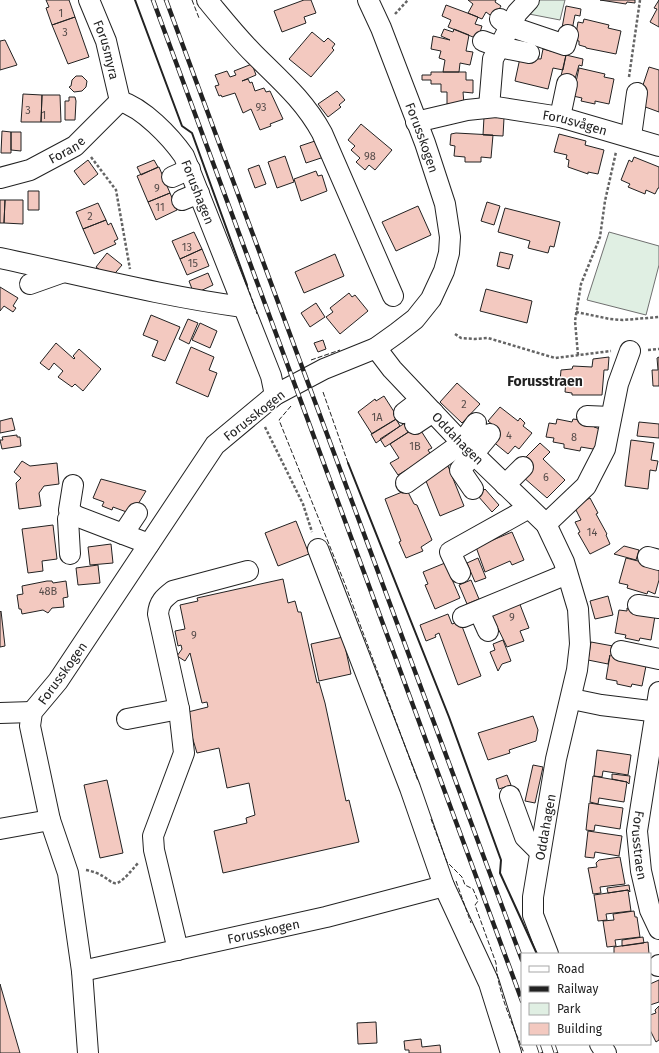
<svg xmlns="http://www.w3.org/2000/svg" width="659" height="1053" viewBox="0 0 659 1053" font-family="'Fira Sans',sans-serif">
<style>
.green{fill:#e0efe3;stroke:#6f6f6f}
.building{fill:#f3c9c0;stroke:#222}
.lines{fill:none;stroke-linecap:round;stroke-linejoin:round}
.minor-casing{stroke:#222;stroke-width:22}
.path{stroke:#646464;stroke-width:2.5;stroke-dasharray:3 2;stroke-linecap:butt}
.minor{stroke:#fff;stroke-width:20}
.rail-casing{stroke:#222;stroke-width:4.5}
.rail{stroke:#fff;stroke-width:3;stroke-dasharray:9;stroke-linecap:butt}
.fence{stroke:#222;stroke-width:1;stroke-dasharray:5 2;stroke-linecap:butt}
.wall{stroke:#222;stroke-width:2}
.labels{text-anchor:middle;stroke-width:3;stroke-linejoin:round;paint-order:stroke}
.number-label{font-size:11px;fill:#564c4a}
.street-label{font-size:13px;fill:#222;stroke:#fff}
.neighbourhood-label{font-size:14px;font-weight:bold;fill:#222;stroke:#fff}
</style>
<rect width="100%" height="100%" fill="#fff"/>
<path class="green" d="M540,0H565L560,20L529,14L534,2Z
M609,232L659,246V265L646,315L587,300Z"/>
<path class="building" d="M46,0H69L75,17L52,25L46,8L49,7Z
M304,0H311L316,13L304,17L306,23L282,32L274,11Z
M468,0H496L495,2L501,6L494,18L486,12L482,19L468,13L473,4Z
M600,0H635V3L627,2L626,4Z
M659,0V27L650,22L657,9L654,8Z
M446,5L478,17L475,24L482,26L478,39L448,27L451,20L442,16Z
M566,6L581,9L580,16L575,15L572,30L562,28Z
M75,17L89,57L68,64L52,25Z
M584,19L609,25L608,28L621,31L616,54L586,48V47L579,45V41L575,40L578,22L583,23Z
M444,29L453,32L454,29L469,35L466,51L473,52L470,65L460,63L459,72H443L445,60L439,58L441,51L431,49L433,36L450,40L441,36Z
M312,32L324,42L328,38L335,44L332,48L334,50L311,77L289,59Z
M5,40L17,65L0,70V41Z
M543,49L566,55L563,70L553,68L548,89L515,81L520,58L541,59Z
M566,55L583,59L582,66L579,65L575,79L561,76Z
M252,64L256,75L242,81L248,79L250,83L252,82L255,91L264,88L266,92L270,91L283,119L270,124L271,126L260,130L251,109L243,113L235,93L222,97L221,95L219,96L215,86L219,85L215,75L227,71L230,77L236,75L234,71Z
M649,67L659,70V112L640,105L642,88Z
M579,68L605,74L604,77L614,79L609,104L595,101V104L581,101L582,98L573,96Z
M431,72H466V80H473V93L463,92L464,104H447V92H441V84H431V80H422V75H431Z
M76,76H82L87,81L86,87L82,91L74,92L69,87L71,86L72,80Z
M337,91L345,100L339,105L341,107L328,117L318,104Z
M23,94L42,95L41,122H21Z
M42,95H60L61,122H41Z
M69,97H75L76,101L75,120H65V101H69Z
M484,117L504,118L503,136L483,135Z
M361,124L392,150L375,170L369,165L365,170L356,162L360,158L351,150L355,146L348,140Z
M2,131L11,132V153H1Z
M11,132H21V151L11,150Z
M456,133L493,135L491,158L481,157V162H465V157L454,156L455,146L450,145L451,134Z
M559,134L586,141L585,145L604,150L598,174L588,172V174L568,167L569,160L566,159L567,155L554,152Z
M318,140L324,157L306,163L300,146Z
M285,156L294,182L277,188L268,162Z
M634,157L659,167V188H658L655,194L646,190L645,194L628,187L630,184L621,180L629,160L632,162Z
M88,160L98,174L84,185L74,171Z
M154,160L158,167L141,175L137,167Z
M259,165L266,184L255,188L248,169Z
M159,167L170,193L148,202L137,176Z
M316,171L318,176L322,175L327,191L301,201L294,179Z
M28,191H39V210H28Z
M170,193L177,210L156,220L148,202Z
M0,200H5L4,223H0Z
M5,200H23V224L4,223Z
M487,202L500,206L494,225L481,221Z
M98,203L106,220L83,229L76,212Z
M418,206L431,235L396,251L382,222Z
M505,208L560,222L554,247L550,246L548,253L528,248L530,241L498,232Z
M106,220L108,225L111,223L118,239L114,241L116,244L94,254L83,229Z
M194,232L202,249L180,259L172,241Z
M202,249L209,266L187,275L180,259Z
M500,252L513,255L509,269L497,266Z
M107,253L122,265L111,278L96,267Z
M335,254L344,276L304,293L295,272Z
M208,273L213,285L194,294L189,281Z
M0,287L18,298L13,306L16,308L13,312L4,306L0,311Z
M486,289L532,301L527,323L480,311Z
M349,293L352,297L355,295L368,311L340,334L326,317L333,312L330,308Z
M316,303L325,317L310,327L301,313Z
M151,315L180,327L165,361L152,356L158,341L143,335Z
M188,319L198,323L189,344L179,339Z
M200,323L217,331L210,348L192,340Z
M323,340L326,349L318,352L314,343Z
M56,343L74,359L75,358L73,356L79,349L101,369L83,391L75,384L72,387L58,377L63,371L54,363L49,370L40,363Z
M191,347L214,357L209,370L217,373L208,397L176,383Z
M609,357L608,370H604L602,395H572V393L565,392L566,381H560L561,370L572,369L573,366L592,367L593,359Z
M659,357V386H653L652,370H658L657,358Z
M457,383L480,404L462,423L440,402Z
M384,396L398,418L372,434L358,412L375,399L376,401Z
M500,407L518,421L520,418L525,423L523,426L532,433L519,449L515,446L508,454L491,440L499,430L488,421Z
M12,418L15,430L0,433V421Z
M396,419L400,426L376,443L371,434Z
M557,419L572,422L573,419L581,420L594,426V427L603,430L599,450L581,447L580,451L564,448V444L553,442L554,438L546,437L549,423L556,424Z
M639,422L659,424V438L637,436Z
M405,423L410,431L385,447L380,439Z
M418,426L432,448L428,450L431,455L398,475L390,463L399,458L390,444Z
M17,435V437H20L21,446L2,449L0,440H3L2,437Z
M631,440L654,443L651,460L658,461L656,471L650,470L648,489L625,486Z
M540,443L550,452L543,459L565,480L547,498L523,477L525,458Z
M22,461L30,466L57,463L59,484L44,486L39,493L41,506L19,509L16,483L21,478L14,472Z
M448,466L464,506L440,516L424,476Z
M101,479L146,491L132,514L113,507L112,510L102,506L104,502L93,498Z
M485,489L499,505L492,512L478,496Z
M407,490L414,504L417,505L432,540L421,547L423,551L406,558L399,542L401,541L385,499Z
M590,498L598,513L596,514L607,534L606,535L610,544L590,554L578,533L580,532L575,522L581,520L574,506Z
M296,521L309,554L278,566L265,533Z
M53,525L57,559L42,561L43,571L28,573L22,529Z
M512,532L524,560L512,565L510,561L485,572L476,547Z
M111,544L113,563L90,565L88,547Z
M624,546L639,550L636,560L614,554Z
M478,558L486,578L475,582L467,563Z
M626,558L646,563L645,566L659,570V580L655,594L648,591L647,594L627,588L628,585L619,583Z
M445,563L460,598L435,609L425,585L428,584L423,572Z
M98,565L100,583L78,585L76,568Z
M283,579L288,603L295,601L298,612H301L317,683L319,682L325,703L346,801L349,800L359,842L223,873L214,831L247,823L246,818L255,815L249,783L227,788L219,748L197,753L191,733L188,712L208,707L207,702L202,703L190,653L185,661L177,656L182,649L181,645L178,646L175,631L185,629L180,605L198,601L197,598Z
M471,580L479,599L467,604L459,585Z
M47,581H52L53,583L66,581L68,597L63,598L64,607L52,608L48,613L43,610L22,614L21,609H19L17,595L23,594L22,586Z
M608,596L613,615L595,619L590,601Z
M519,602L529,628L520,631L524,641L507,647L491,614Z
M627,608L642,611L655,616L651,640L640,638L639,641L625,638L626,635L615,633L619,610L627,611Z
M1,611L5,646L0,647V612Z
M448,614L452,624L460,621L481,676L458,685L439,633L435,635L436,637L426,641L420,625Z
M343,637L351,674L319,681L311,644Z
M503,640L511,661L502,664L498,671L490,652L495,650L493,644Z
M591,642L613,646L611,655L647,661L642,686L632,684L631,687L617,684V681L606,679L610,655L608,664L588,660Z
M533,716L538,730L536,741L509,750L510,753L488,760L478,733Z
M597,750L631,755L628,775L603,771L602,777L594,776Z
M533,765L543,767L535,803L525,801Z
M612,774L630,776L629,784L627,782L612,779Z
M507,775L511,785L499,789L496,779Z
M593,776L627,782L624,802L599,798L598,804L590,802Z
M107,780L123,853L100,858L84,785Z
M589,803L623,808L620,829L595,825L594,831L586,830Z
M588,831L622,836L619,856L595,852L594,858L585,857Z
M620,857L625,884L600,887L601,893L593,894L588,868L597,867L596,863L599,860Z
M629,885L630,892L628,890L608,893L607,888Z
M628,890L631,911L606,914L607,920L598,921L594,895Z
M634,911L635,917H637L640,937L615,940L616,946L607,947L603,921L614,920L613,914Z
M643,937L644,943L622,946V940Z
M648,942L649,954H614V947Z
M659,980V1002L650,1005V984Z
M0,984L20,1053H0Z
M659,1006V1040L656,1042L650,1030V1015L656,1013L655,1010Z
M376,1022L377,1043L358,1044L357,1023Z
M421,1039L422,1047L440,1045L441,1053H409V1050H405L404,1041Z"/>
<g class="lines">
<defs>
<g id="minor">
<path id="s1" d="M89,0L106,41L120,101"/>
<path d="M207,0C222,18 237,37 254,54C280,80 304,100 322,133L393,296"/>
<path id="s2" d="M368,0L381,28L425,143L445,204L450,237L449,253L444,271L431,299L415,319L397,333L376,348L324,369L275,395L215,445L58,681L32,712L30,726L50,820L68,873L82,971L326,917L444,886"/>
<path d="M500,19L509,26L565,45L568,35"/>
<path d="M483,41L499,47L529,53"/>
<path id="s3" d="M120,101C143,108 170,136 184,156L271,376L275,395"/>
<path d="M489,107L493,59L517,13L529,0"/>
<path d="M560,117L567,84"/>
<path id="s4" d="M416,122L467,110L496,107L560,117L659,146"/>
<path d="M631,136L637,93"/>
<path d="M172,177L190,169"/>
<path id="s5" d="M0,178L30,170L75,146L120,101"/>
<path d="M182,200L199,193"/>
<path d="M0,258C81,275 161,296 243,307"/>
<path d="M30,284L61,273"/>
<path id="s6" d="M376,348L392,369L462,443L546,524L564,562L578,609L580,644L577,670L556,759L533,897V915L548,954"/>
<path d="M404,413L421,400"/>
<path d="M587,416L611,417"/>
<path d="M415,424L433,412"/>
<path d="M406,483L462,443L476,423"/>
<path d="M73,485L69,510L76,516L149,544"/>
<path d="M505,485L523,467"/>
<path d="M473,489L460,470L490,434"/>
<path d="M546,524L586,486L605,449L618,384L630,351"/>
<path d="M123,534L137,513"/>
<path d="M318,549L410,788L444,886L489,983L511,1053"/>
<path d="M70,554L68,519L76,516"/>
<path d="M648,557L659,560"/>
<path d="M460,573L450,552L529,508"/>
<path d="M638,605L659,608"/>
<path d="M479,611L488,631"/>
<path d="M463,617L567,574"/>
<path d="M621,651L659,659"/>
<path id="s7" d="M659,692L637,831L641,871L650,910L659,929"/>
<path d="M572,699L601,705L659,712"/>
<path d="M0,713L32,712"/>
<path d="M127,719L179,709"/>
<path d="M510,796L525,837L540,852"/>
<path d="M0,829L50,820"/>
<path d="M178,950L154,850L153,836L184,753L179,709L158,614C159,602 164,598 173,591L248,571"/>
<path d="M658,966L659,965"/>
<path d="M82,971L88,1053"/>
<path d="M600,1044L606,1053"/>
</g>
</defs>
<use href="#minor" class="minor-casing"/>
<path class="path" d="M395,14L408,0
M629,77L640,0
M91,157L116,190L130,269
M576,312L610,319L623,320L659,317
M455,334L461,338L475,339L488,338L555,358L611,351
M648,350L659,349
M578,355L575,321L581,284L600,237L605,201L616,152
M265,427L303,504L312,532
M86,870C119,876 107,900 138,863"/>
<use href="#minor" class="minor"/>
<defs>
<path id="rail" d="M153,0L522,1001
M166,0L522,960
M538,1044L541,1053
M553,1044L556,1053"/>
</defs>
<use href="#rail" class="rail-casing"/>
<use href="#rail" class="rail"/>
<path class="fence" d="M192,0L199,18
M247,285L257,314
M311,360L340,350
M323,392L348,463
M291,406L279,420L345,584L418,781
M431,819L447,862L462,877L465,885L473,889L478,901L475,905L496,963C498,994 513,1025 524,1053
M456,881L471,923"/>
<path class="wall" d="M135,0L182,126L192,133L247,285
M348,463L449,717L501,860L500,873L537,954"/>
</g>
<g class="labels">
<g class="number-label">
<text x="61" y="17">1</text>
<text x="65" y="36">3</text>
<text x="261" y="111">93</text>
<text x="28" y="114">3</text>
<text x="44" y="119">1</text>
<text x="370" y="160">98</text>
<text x="157" y="192">9</text>
<text x="160" y="211">11</text>
<text x="90" y="220">2</text>
<text x="187" y="251">13</text>
<text x="193" y="267">15</text>
<text x="464" y="408">2</text>
<text x="377" y="421">1A</text>
<text x="509" y="439">4</text>
<text x="574" y="441">8</text>
<text x="415" y="450">1B</text>
<text x="546" y="481">6</text>
<text x="592" y="536">14</text>
<text x="48" y="595">48B</text>
<text x="512" y="621">9</text>
<text x="194" y="639">9</text>
</g>
<g class="street-label">
<text dy="5" stroke="none"><textPath href="#s1" startOffset="53">Forusmyra</textPath></text>
<text dy="5" stroke="none"><textPath href="#s4" startOffset="162">Forusvågen</textPath></text>
<text dy="5" stroke="none"><textPath href="#s2" startOffset="148">Forusskogen</textPath></text>
<text dy="5" stroke="none"><textPath href="#s5" startOffset="73">Forane</textPath></text>
<text dy="5" stroke="none"><textPath href="#s3" startOffset="124">Forushagen</textPath></text>
<text transform="translate(254 415) rotate(-38)" y="5">Forusskogen</text>
<text dy="5" stroke="none"><textPath href="#s6" startOffset="122">Oddahagen</textPath></text>
<text transform="translate(62 673) rotate(-54)" y="5">Forusskogen</text>
<text transform="translate(545 827) rotate(-80)" y="5">Oddahagen</text>
<text dy="5" stroke="none"><textPath href="#s7" startOffset="155">Forusstraen</textPath></text>
<text dy="5" stroke="none"><textPath href="#s2" startOffset="1356">Forusskogen</textPath></text>
</g>
<g class="neighbourhood-label">
<text x="545" y="386">Forusstraen</text>
</g>
</g>
<rect x="521" y="953" width="130" height="92" fill="#ffffff" stroke="#a7a7a7"/>
<rect x="529" y="966" width="20" height="6" fill="#ffffff" stroke="#a7a7a7"/>
<text x="557" y="973" font-size="12" fill="#222222">Road</text>
<rect x="529" y="986" width="20" height="6" fill="#222222" stroke="#a7a7a7"/>
<text x="557" y="993" font-size="12" fill="#222222">Railway</text>
<rect x="529" y="1003" width="20" height="12" fill="#e0efe3" stroke="#a7a7a7"/>
<text x="557" y="1013" font-size="12" fill="#222222">Park</text>
<rect x="529" y="1023" width="20" height="12" fill="#f3c9c0" stroke="#a7a7a7"/>
<text x="557" y="1033" font-size="12" fill="#222222">Building</text>
</svg>
